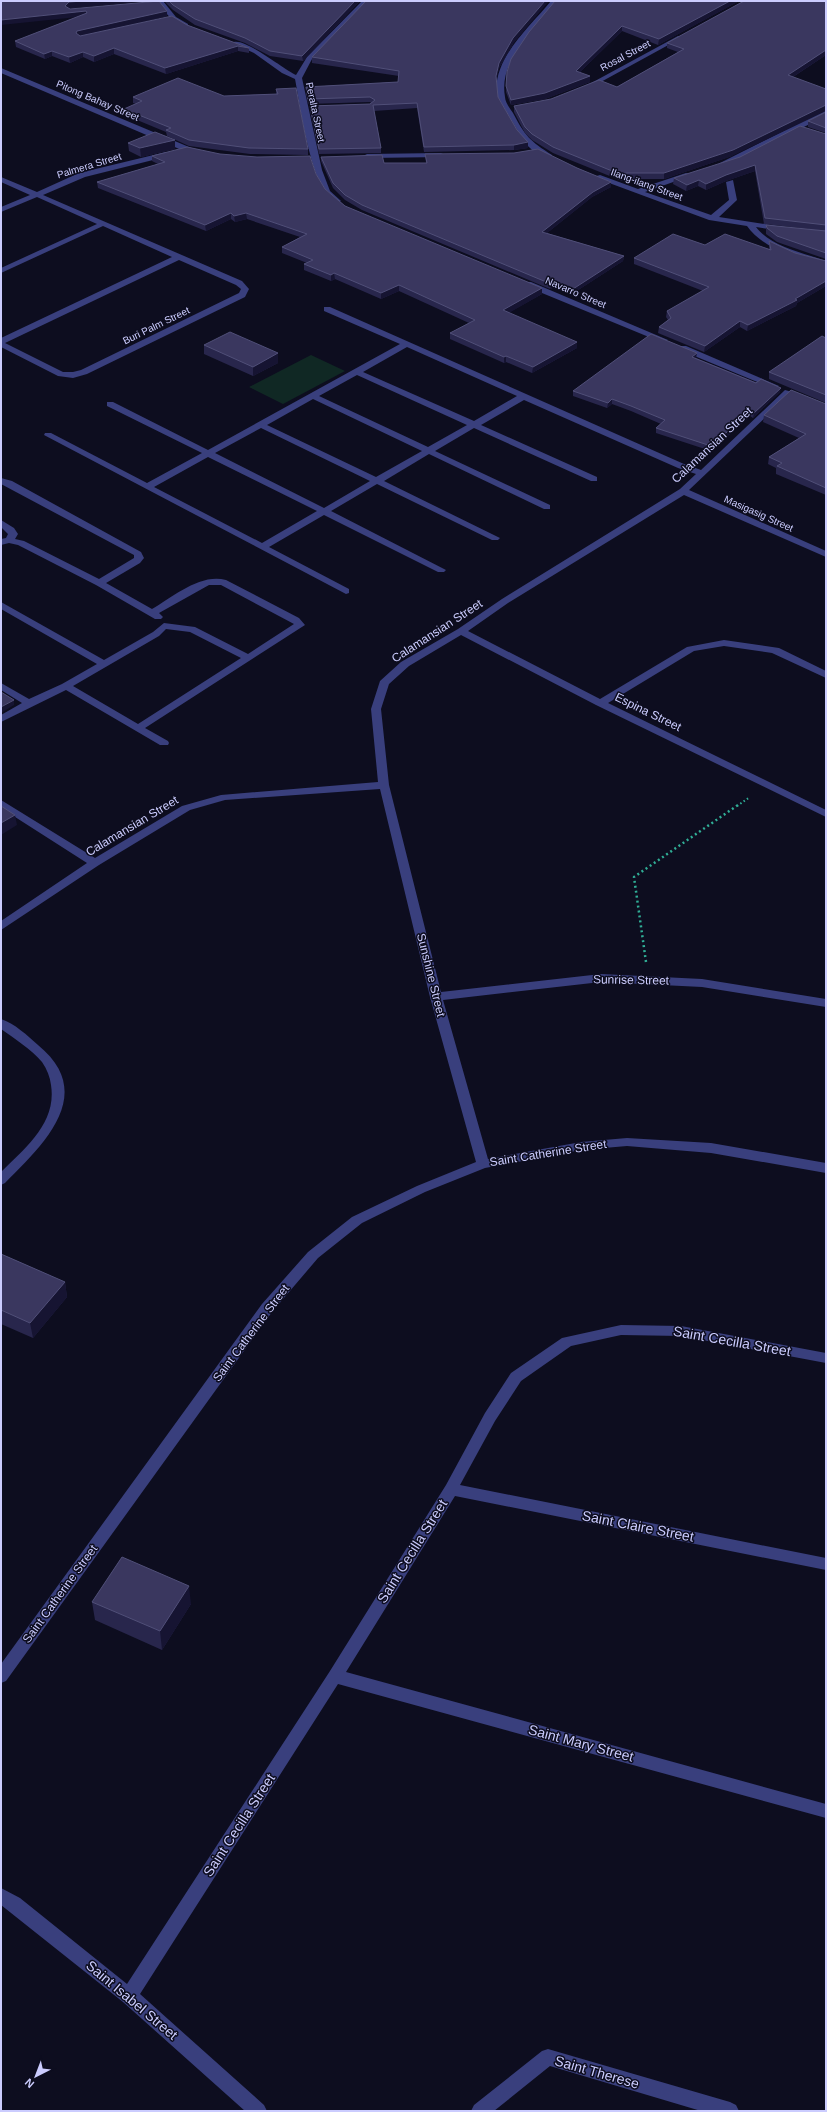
<svg xmlns="http://www.w3.org/2000/svg" width="827" height="2112" viewBox="0 0 827 2112" font-family="Arial,sans-serif">
<style>
.green{fill:#102824}
.lines{fill:none;stroke-linecap:round;stroke-linejoin:round}
.path-far1{stroke:#30ae96;stroke-width:2;stroke-dasharray:1.5 2.5;stroke-linecap:butt}
.path{stroke:#30ae96;stroke-width:2.5;stroke-dasharray:2 3;stroke-linecap:butt}
.minor{fill:#393f7d;fill-rule:evenodd}
.wall{fill:#28264c}
.shaded-wall{fill:#161432}
.building{fill:#3a375f;stroke:#504f78}
.labels{text-anchor:middle;stroke-width:3;stroke-linejoin:round;paint-order:stroke}
.far-street-label{font-size:10px;fill:#cbccfe;stroke:#0d0d1f}
.street-label{font-size:12px;fill:#cbccfe;stroke:#0d0d1f}
.near-street-label{font-size:14px;fill:#cbccfe;stroke:#0d0d1f}
</style>
<rect width="100%" height="100%" fill="#0d0d1f"/>
<path class="green" d="M311,355L345,371L283,404L249,387Z"/>
<g class="lines">
<path class="path-far1" d="M737,806L750,797"/>
<path class="path" d="M646,962L634,877L738,805"/>
<path class="minor" d="M157,1H163L176,17L188,24V26C175,28 164,10 157,1Z
M362,1H369L312,59L302,78L322,170L330,191L341,201L337,203C312,196 300,104 295,79L282,73L254,53L232,43C242,35 284,70 296,75L307,57Z
M551,1H558C537,29 498,58 505,97C505,102 510,109 513,113C525,136 530,141 552,155V159H549C532,154 520,139 512,124C507,116 499,106 497,97C491,59 530,27 551,1Z
M678,36L683,37L588,89L582,88Z
M1,68L189,147L204,152L200,154L184,151L1,73Z
M823,111H826V116L727,165L720,163Z
M166,152L170,154L169,156L85,177L43,195L242,281L249,289L245,297L87,374L73,378L58,376L1,347V338L172,257L103,226L1,273V268L97,224L37,197L1,212V207L30,195L1,182V177L37,192L79,173ZM179,260L236,285L241,289L239,293L81,370L73,372H63L5,343Z
M441,153L445,155L444,157L367,158L363,156L367,154Z
M686,173L693,175L645,192L711,215L729,200L726,182L733,180L737,200L719,217L784,227V231H781L756,227C771,247 804,253 826,261V266C800,260 763,249 747,226L709,220L593,177L600,175L638,189Z
M525,282H531L668,340L661,342L525,286Z
M324,307H330L684,464L701,470L785,390L792,392L689,490L826,551V557L684,495L508,603L468,631L600,699L687,647L724,640L779,648L826,671V678L772,653L724,646L694,651L608,703L826,810V817L596,705L461,635L409,666L389,684L381,709L389,785L441,992L601,974L702,979L826,999V1007L702,987L601,982L443,1000L488,1159L581,1142L627,1138L711,1143L826,1163V1173L711,1153L627,1146L581,1150L485,1168L425,1192L362,1223L318,1258L272,1312L6,1681L1,1683V1664L262,1304L308,1252L352,1217L417,1186L476,1162L430,997L380,789L225,800L190,810L99,865L1,930V921L87,863L1,808V800L95,858L182,806L221,795L378,782L371,709L380,681L401,662L458,629L502,599L680,489L696,474L678,468L524,400L481,425L597,477V481H591L474,428L435,451L550,505V509H544L429,454L384,481L500,538L498,540H492L377,484L331,511L446,570L444,572H438L324,515L269,547L349,589V593L346,594L44,435L45,433H51L147,483L202,453L107,406V402H113L208,450L400,344L324,311ZM407,347L517,396L474,421L363,372ZM357,375L467,425L428,447L319,396ZM313,399L422,451L376,477L267,425ZM261,428L370,481L324,508L215,453ZM208,457L317,511L262,543L154,487Z
M680,346H686L779,386L772,388L680,350Z
M1,478L12,481L141,552L144,558L140,563L106,583L152,609C173,597 200,573 226,580L299,618L305,625L145,728L168,741L169,743L168,745H160L66,690L1,722V715L22,703L1,690V683L29,699L62,684L97,664L1,609V602L104,660L153,632L164,623L195,627L248,654L294,624L221,585H209L159,613L163,617L161,619H155L96,585L18,545L9,543L1,545V539L6,538L8,534L1,527V520L14,528L18,534L15,539L24,541L99,579L134,558V555L1,484ZM166,629L190,632L241,658L138,724L73,686L159,636Z
M1,1019C14,1023 28,1036 38,1045C98,1094 43,1145 5,1183L1,1185V1172C25,1148 57,1123 51,1085C50,1077 47,1069 42,1062C31,1049 15,1039 1,1029Z
M621,1325L681,1326L826,1353V1363L681,1336L621,1335L571,1346L521,1381L495,1421L460,1485L826,1558V1570L455,1496L346,1672L826,1804V1818L338,1684L140,1994L264,2105L267,2111H245L123,2002L1,1905V1888L20,1898L127,1984L330,1671L446,1485L485,1413L511,1373L562,1338Z
M548,2049L730,2102L736,2105L739,2111H701L550,2066L494,2111H471L474,2105L542,2051Z"/>
</g>
<path class="wall" d="M1,1H146L70,8L69,9H70L167,16L94,33L187,25L249,48V53L238,51L166,74L114,54L94,62L83,57L70,63L52,56L45,59L16,47L15,41L78,17Z
M164,1H360L303,61L270,56L245,43L195,25L173,10Z
M555,1H739L658,45L622,31L580,72L590,82L545,99L511,105L506,92L507,72Z
M826,1V55L793,77L732,156L664,179H625L622,181L553,153L532,140L525,133L514,112V106L617,87L678,52L667,48V43Z
M513,44L499,68L496,80L498,97L528,148L514,150L424,152L417,108L374,111L381,148V153L319,154L310,111V106L370,104L371,103L370,102L308,104L306,93V87L398,82L399,76L312,63V57Z
M276,89L308,149V155L250,154L189,146L167,136L166,132L125,115L124,109L136,104L133,103V97L224,96L276,94Z
M826,112V133L808,127V121Z
M826,134V259L777,242L766,234V225L818,230L764,224L755,171L726,181L706,190L698,186L686,191L673,184L674,178Z
M128,143L175,149L141,157L129,151Z
M425,154L577,168L611,182V187L592,197L547,233L624,256L623,261L572,294L553,288L550,289L362,210L345,200L333,188L321,161V157L384,163H426Z
M152,156L316,174L325,189L345,206L542,294L508,313L577,342V348L532,373L506,362L504,363L450,339V333L469,323L399,291L381,299L335,279L331,281L304,270V264L307,263L282,253V247L300,237L247,219L235,222L231,219L206,231L98,188L97,182L158,164L152,161Z
M769,241L795,253L826,261V286L797,303L796,306L747,331L740,327L704,352L658,333L659,327L668,320L666,317L667,311L703,291L634,264V258L705,245L769,250Z
M826,338V403L769,379V372Z
M204,345L278,353V363L253,376L204,354Z
M696,358L780,392L753,418L750,416L711,451L656,433V428L661,424L631,411L612,404L607,408L573,396V391Z
M826,404V495L776,474V468L768,464L769,457L799,438L763,422L764,415Z
M1,1254L65,1282L67,1297L33,1338L1,1324Z
M92,1602L191,1604L162,1650L95,1620Z"/>
<path class="shaded-wall" d="M83,1H146L70,8L66,11L65,6L69,2Z
M355,1H360L303,61L302,56Z
M545,1H549L513,44L499,68L496,82V76L499,63L513,38Z
M730,1H739L658,45L659,39Z
M86,11L87,16L1,25V20Z
M167,11V16L78,37L76,33L77,31Z
M622,26V31L576,76V71Z
M238,46V51L166,74L165,68Z
M114,48V54L94,62V56Z
M826,50V55L788,80V75Z
M52,51V56L45,59L44,54Z
M83,52V57L70,63L69,57Z
M590,76V82L545,99L511,105V100Z
M826,105V111L732,156L664,179V173Z
M175,140V149L141,157L140,148Z
M528,142V148L514,150V145Z
M755,165V171L726,181L706,190V184L726,175Z
M626,173L625,179L622,181V175Z
M699,180L698,186L686,191L687,185Z
M611,182V187L592,197L542,237V232L593,192Z
M231,213V219L206,231L205,225Z
M246,213L247,219L235,222L234,216Z
M624,256L623,261L572,294L573,289Z
M334,273L335,279L331,281V275Z
M826,281V286L797,303L796,306L747,331L748,325Z
M553,282V288L550,289L551,284Z
M399,285V291L381,299V293Z
M542,288V294L502,317L503,310Z
M740,321V327L704,352L705,346Z
M577,342V348L532,373L533,367Z
M278,353V363L253,376V367Z
M697,353L696,358L691,361L692,357Z
M506,356V362L504,363V357Z
M781,388L780,392L753,418L754,413Z
M612,399V404L607,408L608,403Z
M750,412V416L711,451V446Z
M14,700V705L1,713V707Z
M15,815L17,825L1,835V823Z
M65,1282L67,1297L33,1338L30,1323Z
M189,1586L191,1604L162,1650L160,1631Z"/>
<path class="building" d="M1,1H83L69,2L65,6L70,9L159,1L167,11L77,31L76,33L80,36L172,16L187,25L249,48L238,46L165,68L114,48L94,56L83,52L69,57L52,51L44,54L15,41L87,13L86,11L1,20Z
M169,1H355L302,56L270,51L245,38L195,19L173,5Z
M366,1H545L513,38L499,63L496,76L498,97L517,130L528,142L514,145L424,147L417,103L373,105L381,148L319,149L310,106L370,104L375,100L370,97L308,99L306,87L398,82L399,71L312,57Z
M555,1H730L659,39L622,26L576,71L590,76L545,93L511,100L506,86L507,72L511,59L529,32Z
M744,1H826V50L788,75L826,89V105L733,150L664,173H626L622,175L553,147L532,134L525,127L514,106L551,99L599,80L617,87L684,49L667,43Z
M178,78L224,96L278,94L276,89L296,88L308,149L249,148L189,140L166,130L171,128L124,109L142,101L133,97Z
M826,112V128L808,121Z
M800,126L826,134V225L765,218L755,165L726,175L706,184L699,180L687,185L674,178L740,157Z
M155,132L175,140L140,148L128,143Z
M187,147L220,154L257,157L310,156L316,174L325,189L345,206L542,288L503,310L577,342L533,367L506,356L504,357L450,333L475,320L399,285L381,293L334,273L331,275L304,264L313,260L282,247L307,234L246,213L234,216L231,213L205,225L97,182L165,162L152,156Z
M538,149L577,168L611,182L593,192L542,232L624,256L573,289L553,282L551,284L362,205L345,195L333,183L321,157L382,155L384,163H427L425,154L514,153Z
M766,225L826,231V253L777,236L767,228Z
M673,234L705,245L725,234L771,250L769,241L795,253L826,261V281L795,299L797,300L748,325L740,321L705,346L659,327L671,318L667,311L709,287L634,258Z
M230,332L278,353L253,367L204,345Z
M651,334L697,353L692,357L756,383L761,379L781,388L754,413L750,412L711,446L656,428L665,420L631,406L612,399L608,403L573,391Z
M822,336L826,338V395L769,372Z
M791,390L826,404V488L777,466L782,463L769,457L806,434L764,415Z
M1,692L14,700L1,707Z
M1,806L15,815L1,823Z
M1,1254L65,1282L30,1323L1,1310Z
M122,1557L189,1586L160,1631L92,1602Z"/>
<g class="labels">
<g class="far-street-label">
<text transform="translate(625 55) rotate(-28)" y="4">Rosal Street</text>
<text transform="translate(98 100) rotate(23)" y="4">Pitong Bahay Street</text>
<text transform="translate(316 112) rotate(78)" y="4">Peralta Street</text>
<text transform="translate(89 165) rotate(-17)" y="4">Palmera Street</text>
<text transform="translate(647 184) rotate(20)" y="4">Ilang-ilang Street</text>
<text transform="translate(576 292) rotate(23)" y="4">Navarro Street</text>
<text transform="translate(156 325) rotate(-26)" y="4">Buri Palm Street</text>
<text transform="translate(759 513) rotate(24)" y="4">Masigasig Street</text>
</g>
<g class="street-label">
<text transform="translate(712 445) rotate(-43)" y="4">Calamansian Street</text>
<text transform="translate(437 631) rotate(-33)" y="4">Calamansian Street</text>
<text transform="translate(648 712) rotate(26)" y="4">Espina Street</text>
<text transform="translate(132 826) rotate(-31)" y="4">Calamansian Street</text>
<text transform="translate(431 975) rotate(76)" y="4">Sunshine Street</text>
<text transform="translate(631 980) rotate(1)" y="4">Sunrise Street</text>
<text transform="translate(548 1153) rotate(-9)" y="4">Saint Catherine Street</text>
<text transform="translate(251 1333) rotate(-53)" y="4">Saint Catherine Street</text>
<text transform="translate(60 1594) rotate(-54)" y="4">Saint Catherine Street</text>
</g>
<g class="near-street-label">
<text transform="translate(732 1341) rotate(10)" y="5">Saint Cecilla Street</text>
<text transform="translate(638 1526) rotate(11)" y="5">Saint Claire Street</text>
<text transform="translate(412 1551) rotate(-58)" y="5">Saint Cecilla Street</text>
<text transform="translate(581 1743) rotate(15)" y="5">Saint Mary Street</text>
<text transform="translate(239 1825) rotate(-57)" y="5">Saint Cecilla Street</text>
<text transform="translate(132 2000) rotate(40)" y="5">Saint Isabel Street</text>
<text transform="translate(597 2072) rotate(16)" y="5">Saint Therese</text>
</g>
</g>
<rect width="827" height="2112" fill="none" stroke="#cbccfe" stroke-width="4"/>
<g transform="translate(36 2076) rotate(222)" stroke="#0d0d1f" stroke-width="3" paint-order="stroke">
<path d="M0-3L7 15L0 10L-7 15Z" fill="#cbccfe"/>
<text y="-6" font-size="11" font-weight="bold" text-anchor="middle" fill="#cbccfe">N</text>
</g>
</svg>
